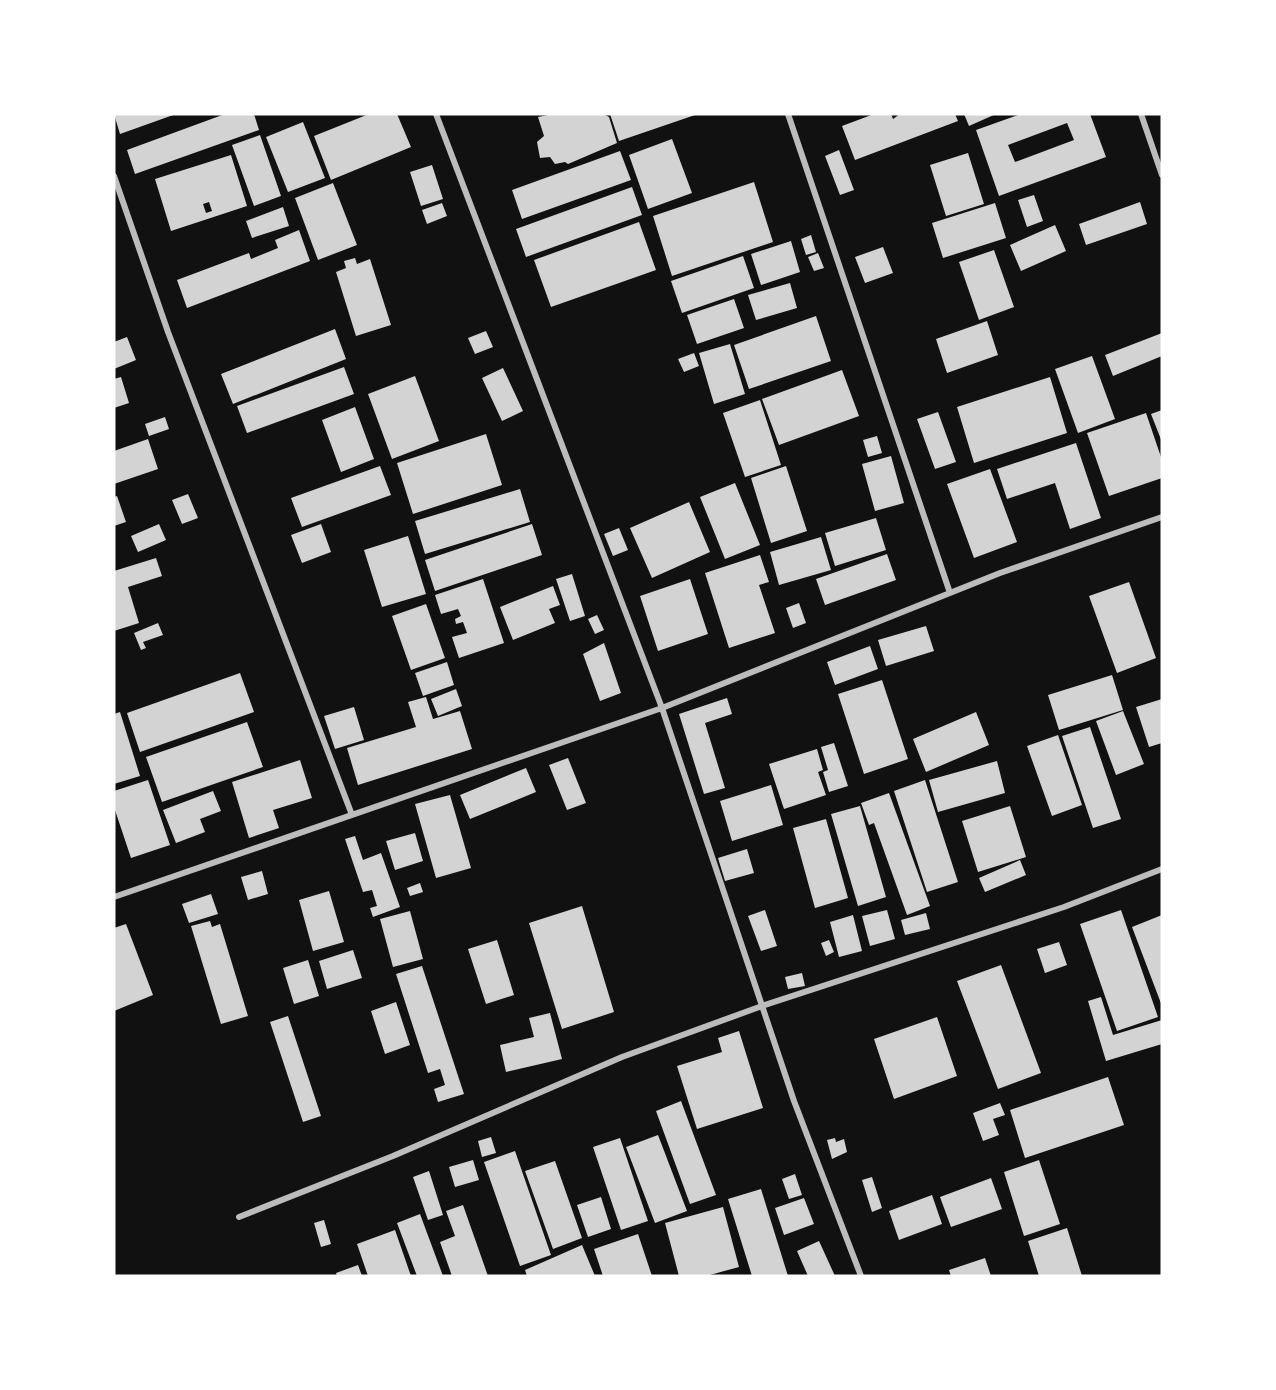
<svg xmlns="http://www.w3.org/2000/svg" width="1276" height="1390" viewBox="0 0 1276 1390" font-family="Jost,sans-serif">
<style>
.building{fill:#d3d3d3;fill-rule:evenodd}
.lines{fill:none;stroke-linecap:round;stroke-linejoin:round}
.minor{stroke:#bcbcbc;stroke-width:6}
</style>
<rect width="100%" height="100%" fill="#111"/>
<path class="building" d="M114,114H176L120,134Z
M225,114H254L259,130L135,174L127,150Z
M369,114H397L411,147L331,180L314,136Z
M553,114H603L609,117L617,143L568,164L565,162L555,164L550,157L540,158L537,142L544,136L538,117Z
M610,114H698L619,141Z
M874,114H891L893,119L900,114H955L958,121L855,160L842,126Z
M964,114H996L969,126Z
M1021,114H1090L1106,157L999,196L976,130ZM1067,123L1074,140L1015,162L1008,145Z
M303,122L325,178L288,192L266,137Z
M260,135L281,196L254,206L232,145Z
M672,139L692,193L648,209L629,155Z
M839,150L854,190L840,195L825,156Z
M620,151L631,180L522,219L512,190Z
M968,153L984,204L946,216L930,165Z
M231,155L247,206L171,231L155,179ZM209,202L212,211L206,213L203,204Z
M432,165L443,199L421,206L410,172Z
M754,182L773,242L672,276L653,216Z
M333,183L357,245L318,260L295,198Z
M632,187L642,215L526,257L516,229Z
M1034,195L1043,221L1027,227L1018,200Z
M1140,202L1147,224L1086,245L1079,224Z
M442,203L447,216L427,224L422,210Z
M995,203L1006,238L943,258L932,223Z
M283,207L289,226L252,238L246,221Z
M639,222L656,270L551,307L534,260Z
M1055,225L1066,251L1021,271L1010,245Z
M299,230L310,261L187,308L177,280L249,253L251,259L278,248L275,240Z
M811,235L816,252L806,255L801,239Z
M791,241L800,272L761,285L751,254Z
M883,247L893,273L865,283L855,257Z
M994,250L1014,307L979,320L959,262Z
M818,253L824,268L814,271L808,257Z
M743,256L754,288L682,313L671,281Z
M355,258L357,264L370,259L391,325L356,336L336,272L346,268L344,261Z
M790,283L797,308L756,320L748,295Z
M734,299L744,328L697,344L687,315Z
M816,316L831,361L749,389L734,345Z
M987,321L998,355L947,373L936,339Z
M335,329L346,359L233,404L221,374Z
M486,331L493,347L475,354L468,338Z
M1162,333V356L1113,376L1105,355Z
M127,337L136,360L114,369V342Z
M730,344L745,394L714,404L699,353Z
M694,353L699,366L684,372L678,359Z
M1092,356L1115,419L1078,433L1055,369Z
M344,367L354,394L247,433L237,406Z
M503,368L523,411L502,421L482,378Z
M842,370L859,416L779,445L762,399Z
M415,376L439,441L392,459L368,394Z
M121,377L129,403L114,408V379Z
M1050,377L1067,433L974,463L957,407Z
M760,400L781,465L745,477L723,413Z
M355,407L374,459L341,472L322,420Z
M1162,410V442L1151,414Z
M938,412L956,462L935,469L917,419Z
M1146,413L1162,460V478L1109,496L1087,433Z
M165,417L169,429L149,436L145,424Z
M486,434L502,485L413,514L397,463Z
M877,436L882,453L868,457L863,440Z
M148,439L158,469L114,484V451Z
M1076,443L1101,518L1070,529L1055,483L1007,499L997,469Z
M891,456L904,503L875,511L862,464Z
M380,466L391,495L302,527L291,498Z
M786,466L807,531L771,543L751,478Z
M990,469L1017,542L974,558L947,484Z
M735,483L760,545L725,559L700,497Z
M520,489L530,522L425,554L415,521Z
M188,494L198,518L182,524L172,500Z
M117,496L126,522L114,526V497Z
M689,502L710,552L652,578L630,528Z
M876,518L886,550L835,566L825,533Z
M159,524L166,540L138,552L131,536Z
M321,524L331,552L302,563L291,535Z
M532,524L542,555L435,591L425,560Z
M619,528L628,550L613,556L604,534Z
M408,536L426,594L382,607L364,550Z
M821,537L831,570L779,585L770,552Z
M887,554L896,580L825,605L816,579Z
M760,555L769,582L759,585L775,633L729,648L705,573Z
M156,558L162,576L128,587L139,623L114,631V571Z
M572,574L585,616L570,621L556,579Z
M483,579L504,643L459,658L452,637L467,633L463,622L456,624L455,619L461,616L458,609L441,614L435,595Z
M690,579L708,634L658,651L640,596Z
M1129,582L1156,658L1117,673L1089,596Z
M553,586L560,605L549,609L555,623L513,640L500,607Z
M799,603L806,623L793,628L786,608Z
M426,604L445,658L411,670L392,616Z
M597,615L604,630L595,634L588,619Z
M158,623L163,635L143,642L146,648L141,650L134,633Z
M926,626L934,651L886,666L878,640Z
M604,643L621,693L600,701L583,654Z
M870,646L878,669L835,685L827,662Z
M447,662L454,685L423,696L415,673Z
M240,673L254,712L140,752L127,713Z
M1112,675L1123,710L1059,730L1048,695Z
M882,680L908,759L864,774L838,694Z
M456,689L462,706L438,716L431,699Z
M426,697L433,719L460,711L472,749L358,785L347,748L416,727L408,702Z
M727,698L732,714L705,723L725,788L704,794L679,714Z
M1162,699V743L1149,747L1136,707Z
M354,707L364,740L335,749L324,716Z
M1123,711L1144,764L1116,775L1096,721Z
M120,712L140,776L114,784V714Z
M976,712L989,745L926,772L913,739Z
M247,722L263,767L162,802L146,757Z
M1090,727L1121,819L1093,828L1062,736Z
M1058,735L1082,805L1052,816L1027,746Z
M834,743L848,786L829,792L823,772L828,770L821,747Z
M817,749L823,770L818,772L826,795L784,809L769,764Z
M568,758L586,803L567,810L549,765Z
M300,760L312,798L273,810L279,828L249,838L232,782Z
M997,761L1005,793L938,812L929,780Z
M526,768L536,792L470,819L460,795Z
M148,780L170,845L131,858L114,807V791Z
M925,780L958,882L927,892L894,791Z
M771,785L783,825L732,841L720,801Z
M213,791L221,811L200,819L205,832L176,843L163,810Z
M889,793L930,906L907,915L874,823L869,825L861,803Z
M450,795L471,868L436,878L415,804Z
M860,806L886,897L858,906L831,814Z
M1010,806L1026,857L978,872L962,821Z
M826,819L848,898L815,908L793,828Z
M415,833L423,861L395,870L386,841Z
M355,836L363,860L381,853L400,907L373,917L370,908L377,906L372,890L363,892L345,839Z
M747,849L754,873L725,881L718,858Z
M1020,860L1026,875L985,892L979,878Z
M262,871L268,894L248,900L241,877Z
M420,883L423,892L410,896L407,888Z
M329,891L344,942L313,951L299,900Z
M211,894L218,914L189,923L182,904Z
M582,906L614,1012L562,1029L529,923Z
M765,910L777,946L761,951L748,916Z
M887,910L895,939L870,946L862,916Z
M1121,910L1158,1017L1117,1031L1080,924Z
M410,911L423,959L393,967L380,919Z
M926,913L930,929L905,935L901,920Z
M853,915L862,951L839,957L830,922Z
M1162,915V1006L1132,927Z
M210,921L212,927L220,924L248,1016L221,1024L191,926Z
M126,924L153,995L114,1011V928Z
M497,940L514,995L486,1004L468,949Z
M829,940L834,952L826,956L821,943Z
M1059,942L1067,965L1045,973L1037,949Z
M353,950L362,978L327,989L319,961Z
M308,960L319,996L294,1004L283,968Z
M1001,965L1041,1073L998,1089L957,981Z
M422,966L464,1094L438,1102L434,1089L445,1085L440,1069L428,1073L396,974Z
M802,973L805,986L788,989L785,977Z
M1101,997L1113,1035L1162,1020V1044L1106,1061L1088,1001Z
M396,1002L410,1045L385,1054L371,1011Z
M550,1013L562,1059L506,1072L500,1045L534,1037L529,1018Z
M288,1016L321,1116L303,1122L270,1022Z
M937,1017L957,1076L894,1099L874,1039Z
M739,1031L763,1108L697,1129L677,1066L722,1052L718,1038Z
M1108,1077L1124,1125L1025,1158L1010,1110Z
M681,1101L716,1195L690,1204L656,1111Z
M1000,1103L1005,1115L993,1119L999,1135L983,1141L973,1113Z
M658,1135L687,1211L655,1223L626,1147Z
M491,1137L496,1153L482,1157L478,1141Z
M620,1138L648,1221L621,1230L593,1147Z
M835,1138L836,1142L844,1139L847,1152L832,1159L827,1140Z
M515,1151L551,1255L520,1266L484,1162Z
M473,1160L479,1180L455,1187L449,1167Z
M1039,1160L1060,1224L1024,1236L1004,1172Z
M555,1161L582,1238L553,1249L525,1171Z
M429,1171L443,1215L428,1220L413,1177Z
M795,1174L802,1195L789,1199L782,1179Z
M872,1177L882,1208L872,1212L862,1180Z
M991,1178L1002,1209L951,1227L940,1197Z
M761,1189L788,1276H752L728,1199Z
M932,1195L942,1224L899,1240L889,1211Z
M601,1197L611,1229L588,1237L577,1205Z
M804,1198L814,1224L784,1235L775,1208Z
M463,1205L488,1276H452L440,1242L455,1236L446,1211Z
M723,1207L739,1267L706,1276H679L665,1223Z
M420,1214L443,1276H417L397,1223Z
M324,1220L331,1244L321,1247L314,1223Z
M1067,1228L1082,1276H1039L1028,1241Z
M395,1230L411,1276H368L357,1244Z
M638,1234L652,1276H603L594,1249Z
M819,1241L835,1276H808L797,1251Z
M582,1245L595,1276H527L525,1270Z
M985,1258L991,1276H951L949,1270Z
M358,1265L362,1276H337L336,1273Z"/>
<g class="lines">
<path class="minor" d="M436,114L662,708L794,1101L861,1276
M788,114L950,593
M1141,114L1162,175
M114,176L168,332L352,815
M114,897L662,708L1000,573L1162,517
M239,1217L393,1156L622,1057L762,1006L1064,907L1162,869"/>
</g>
<rect width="1276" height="1390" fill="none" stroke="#ffffff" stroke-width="231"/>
</svg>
